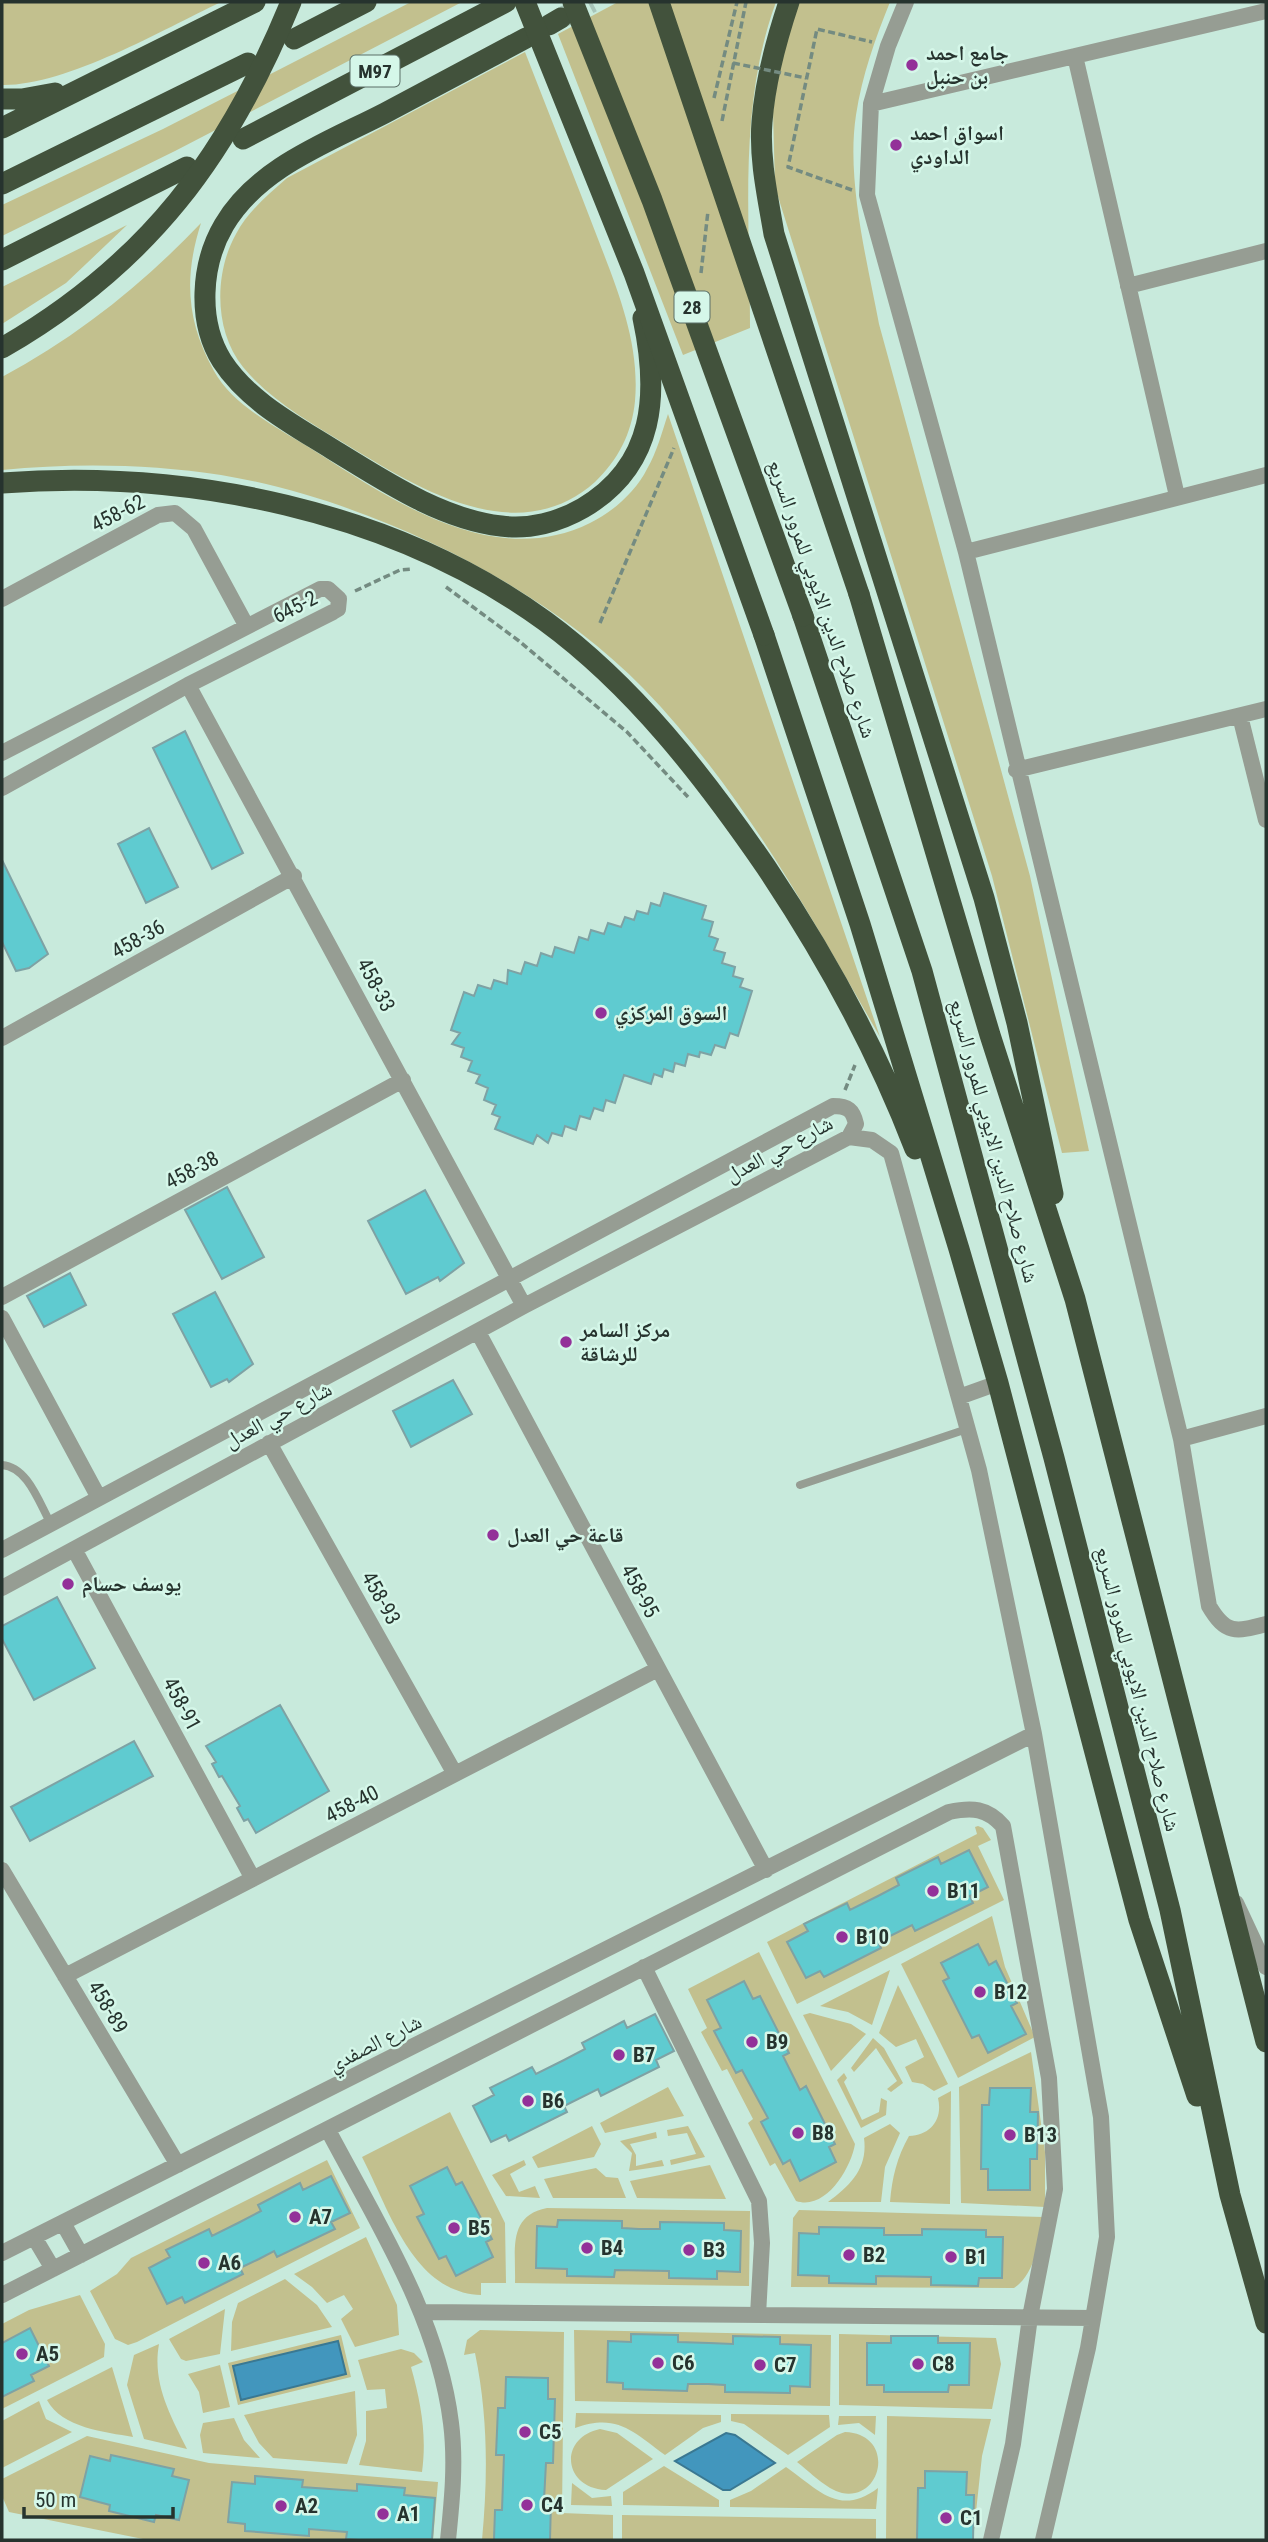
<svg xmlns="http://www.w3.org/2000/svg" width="1268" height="2542" viewBox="0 0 1268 2542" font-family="'Roboto Condensed','Noto Naskh Arabic',sans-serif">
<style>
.green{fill:#c2c08e}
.water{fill:#4296bd;stroke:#3a7892;stroke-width:2}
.building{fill:#5fcbd0;stroke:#7ea2a4;stroke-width:2}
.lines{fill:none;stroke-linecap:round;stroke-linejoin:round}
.motorway-tunnel{stroke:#a8c5b9;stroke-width:21;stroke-dasharray:21 10;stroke-linecap:butt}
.path{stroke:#748b81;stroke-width:3.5;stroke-dasharray:7 3.5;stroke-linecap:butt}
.service{stroke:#969d93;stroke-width:8}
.minor{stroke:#969d93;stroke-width:16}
.motorway{stroke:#42523c;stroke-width:21}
.path-bridge{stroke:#748b81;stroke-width:3.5;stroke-dasharray:7 3.5;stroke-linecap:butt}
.motorway-bridge{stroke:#42523c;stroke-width:21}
.poi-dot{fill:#933199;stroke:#d5f7e9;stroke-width:2.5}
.labels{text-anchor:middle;stroke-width:5;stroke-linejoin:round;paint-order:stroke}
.shield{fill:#d5f7e9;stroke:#5a6e66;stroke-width:2}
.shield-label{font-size:19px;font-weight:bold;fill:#26332e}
.poi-label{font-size:21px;font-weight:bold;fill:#26332e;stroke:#d5f7e9;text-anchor:start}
.street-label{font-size:21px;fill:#26332e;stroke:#d5f7e9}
</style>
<rect width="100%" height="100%" fill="#c8eadc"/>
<path class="green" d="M2,2H221C162,30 66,86 2,85Z
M411,2H462L175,151L2,236V205L163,129Z
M618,2H776C738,105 750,220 750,328L683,355L558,34Z
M799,2H890C875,39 862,76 856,115C846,180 867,260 879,324L1030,876L1089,1151L1062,1153L992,876L775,187L773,111L781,56Z
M525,52C549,114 574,176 598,239C618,291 640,344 635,401C632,433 618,460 595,482C517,551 418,488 347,445C311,423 270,400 243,367C214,331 214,273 236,234C248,211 268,195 287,178Z
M201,223C184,276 186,321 214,371C235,409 286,432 321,455C399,505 497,569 590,523C613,512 636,491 647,469C657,452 662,432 668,414L880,1037C810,915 742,790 643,688C540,582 366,499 221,475C149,464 74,463 2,470V377C78,336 142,285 201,223Z
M127,225L66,283L2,324V287Z
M978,1826L983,1828L991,1840L978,1846L1004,1900L797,2004L767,1942L977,1834L975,1827Z
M992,1916L1005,1967L1035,2037L958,2078L901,1964Z
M759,1952L855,2144C851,2168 826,2211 796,2201L775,2163L770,2166L748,2123L753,2119L727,2069L722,2071L701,2032L707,2028L688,1989Z
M890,1970L872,2025L848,2012L820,2006Z
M898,1985L948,2084L934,2091L923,2084L912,2082L905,2067L924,2057L916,2039L896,2047L879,2033Z
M810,2013L851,2024L866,2034L831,2071L803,2015Z
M873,2038L884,2048L903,2083L891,2092L887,2089L897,2081L876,2048L854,2072L851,2068Z
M1031,2052L1045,2152V2207L961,2203L959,2087Z
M844,2073L847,2078L844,2082L862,2120L879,2112L881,2098L887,2101L886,2115L861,2128L837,2080Z
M668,2087L684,2116L605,2133L600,2123Z
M951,2091L950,2204L890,2202C892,2178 897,2157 909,2136C931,2135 943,2119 938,2098Z
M450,2112L505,2223L506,2283H481V2295C413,2293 389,2209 362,2157Z
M890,2124L900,2133L885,2167L881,2202H828C851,2185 868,2168 864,2138Z
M592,2126L601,2144L594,2157L538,2168L532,2157Z
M688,2126L705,2157L671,2165L670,2160L696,2154L687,2133L668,2136L667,2130Z
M656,2132L657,2138L630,2144L636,2155V2166L662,2160L664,2166L629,2171L632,2153L620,2141Z
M327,2160L360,2228L137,2342L128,2345L115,2339L90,2291L117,2274L131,2258Z
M524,2160L526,2165L510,2174L519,2192L535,2186L540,2198L506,2196L492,2175Z
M710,2165L726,2199L637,2198L630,2181Z
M596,2168L606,2177L618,2178L626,2198H553L544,2179Z
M547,2208L750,2211L749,2286L515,2283C516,2250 507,2216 547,2208Z
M799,2210L1043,2217C1040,2239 1035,2275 1014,2288L791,2287L793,2218Z
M366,2237L397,2305L399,2335L355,2347L341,2319L353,2309L344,2295L327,2303L312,2287L294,2274Z
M285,2279L317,2305L332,2327L231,2351L232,2322L238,2303Z
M80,2295L105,2344L104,2357L2,2409V2324L29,2310Z
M225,2309L220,2354L186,2361L181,2359L169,2339Z
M480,2330L564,2332L562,2513L613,2515V2540H482C488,2476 488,2416 475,2353L464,2355L467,2340Z
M574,2330L831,2335L830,2406L575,2401Z
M839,2334L996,2338L1001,2364L992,2409L839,2405Z
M341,2335L351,2377L238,2405L228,2363Z
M159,2344C152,2383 170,2415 187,2449L144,2439L127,2385L134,2355Z
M401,2349L414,2353L423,2362L411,2367C421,2403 427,2435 422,2472L359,2465L366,2441V2411L387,2408L385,2389L367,2390L358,2360Z
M220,2365L230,2407L203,2413L199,2392L188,2374Z
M112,2367L133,2437C105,2432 62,2428 47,2400Z
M355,2391L357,2435L347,2464L273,2458L259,2443L244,2415Z
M39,2401L46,2419L72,2432L2,2468V2421Z
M576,2413L721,2415V2422L703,2428L665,2455C632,2431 617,2413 575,2428Z
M731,2414L829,2415L830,2427L788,2455L744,2424L731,2421Z
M839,2416H876L875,2435L859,2423L838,2425Z
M887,2416L991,2419L982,2456L973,2540H886Z
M234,2418L244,2440L260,2458L203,2453L200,2435L203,2423Z
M600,2429L617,2433L653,2459L606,2490C563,2488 558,2438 600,2429Z
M845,2432C896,2434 883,2501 842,2493C826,2489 810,2472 797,2462L837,2435Z
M87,2436L209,2463L438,2482L433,2540H148L9,2512L2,2496V2479Z
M664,2466L719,2500V2507L623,2505V2492Z
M786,2467C819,2490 839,2517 878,2488L876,2509L730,2507V2500L751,2491Z
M572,2483L592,2498L611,2496L612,2506L571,2505Z
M622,2515L876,2519V2540H622Z"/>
<path class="water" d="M338,2341L346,2374L241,2400L233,2366Z
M726,2433L735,2435L775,2463L730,2490H723L675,2461Z"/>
<path class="building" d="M185,731L243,853L212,869L153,748Z
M149,828L178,887L146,903L118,844Z
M2,860L48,954L29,968L16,971L2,942Z
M664,893L706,906L702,919L713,922L709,936L718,939L714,950L725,953L722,963L735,967L733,976L743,979L740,987L752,991L738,1036L730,1033L725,1048L715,1045L711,1055L700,1052L699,1057L688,1054L685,1066L675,1063L673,1072L664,1069L662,1077L654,1074L651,1084L624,1075L615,1103L606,1100L603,1111L594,1108L590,1119L580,1116L576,1130L565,1126L562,1136L552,1133L548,1143L537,1135L533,1144L495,1129L500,1117L492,1114L496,1105L484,1100L488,1088L476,1083L480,1075L468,1071L472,1061L461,1057L464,1048L452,1044L460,1033L451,1030L464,992L474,996L478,985L491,989L494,980L507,984L508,970L521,974L525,962L537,966L541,953L552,957L555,947L574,953L579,937L588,940L591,930L604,934L608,923L621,927L625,917L634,920L637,911L648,914L651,903L660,906Z
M227,1187L264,1257L222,1279L185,1210Z
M425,1190L464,1263L440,1281L438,1277L406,1294L368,1221Z
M70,1273L86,1305L44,1327L27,1296Z
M215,1292L253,1364L229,1382L227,1379L211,1387L173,1314Z
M453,1380L472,1414L411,1447L393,1411Z
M57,1597L95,1668L34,1700L2,1639V1626Z
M280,1705L329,1791L256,1833L248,1819L244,1821L237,1808L240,1806L222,1776L219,1777L212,1764L216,1762L206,1746Z
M134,1741L153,1776L30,1841L11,1807Z
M969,1850L988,1887L970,1896L973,1903L915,1931L912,1925L878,1942L881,1948L824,1977L820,1971L806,1978L787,1942L808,1931L804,1924L847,1903L850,1910L878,1896L899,1885L896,1878L938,1857L941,1864Z
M978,1944L989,1965L996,1961L1017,2003L1011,2006L1026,2034L988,2053L979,2035L972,2038L943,1981L949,1978L941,1963Z
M744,1981L753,1999L760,1996L789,2053L783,2056L800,2090L806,2086L835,2144L829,2147L836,2162L800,2181L790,2160L783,2164L761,2122L768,2118L742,2070L736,2073L714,2031L721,2028L707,2000Z
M655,2014L674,2051L656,2060L659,2067L601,2096L598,2089L564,2106L567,2112L509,2141L506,2135L491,2142L473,2106L494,2095L490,2088L532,2067L536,2074L564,2060L585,2049L582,2043L624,2021L627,2028Z
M990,2088H1031L1030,2112H1038L1037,2159H1030V2190H988V2169H981L982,2105H989Z
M447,2167L456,2185L462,2182L492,2239L486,2242L493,2257L456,2276L446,2256L439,2259L417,2217L424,2214L410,2186Z
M331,2176L350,2213L331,2222L335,2229L277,2257L274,2251L259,2259L240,2268L243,2274L185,2303L182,2297L167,2304L149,2268L170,2257L166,2250L209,2229L212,2236L240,2222L261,2211L258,2205L300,2183L303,2190Z
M558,2220L622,2221V2228L639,2229H660V2222L724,2223V2230L741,2231L740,2272L717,2271V2279L669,2278V2271L615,2270L614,2277L567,2276V2269L536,2268L537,2226L557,2227Z
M819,2227L884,2228V2235H922V2229L986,2230V2237H1003L1002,2278H979L978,2286L931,2285V2277L876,2276V2284L829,2283V2276L798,2275L799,2233L819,2234Z
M30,2328L49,2366L31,2375L34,2381L2,2397V2343Z
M631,2334L678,2335V2342L709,2343L733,2344V2336L780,2337V2344L811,2345L810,2387L790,2386V2393L725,2392V2385L708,2384H688L687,2391L623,2389V2383L607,2382L608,2341L631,2342Z
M891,2336H938V2343H970L969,2385H949L948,2392H884V2385H867V2343H891Z
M506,2377L548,2378V2399H555L553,2463H546L544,2500L551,2501L550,2540H494L495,2510H502L504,2455H496L498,2408H505Z
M111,2455L174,2469L172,2476L189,2480L179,2520L156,2515L154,2522L109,2511L110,2505L80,2497L90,2456L110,2461Z
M925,2471L967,2472L966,2495H974L973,2540H917L918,2488H925Z
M255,2476L303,2480L302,2487L357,2491V2484L405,2488L404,2495L435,2498L432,2539L359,2540L346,2539L347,2532L309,2529V2536L245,2531V2524L228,2522L232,2482L255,2484Z"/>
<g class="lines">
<path class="motorway-tunnel" d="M561,18L592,2"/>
<path class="path" d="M714,98L737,2
M722,121L746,2
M852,190L788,167L817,29L872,42
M701,273L708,211
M446,587L519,641L627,732L688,797
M355,591L400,570L412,569
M600,623L674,448
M845,1090L855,1065"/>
<path class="service" d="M2,1465C28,1467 39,1503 51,1524
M800,1485L967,1429"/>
<path class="minor" d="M906,2L888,46L871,104L867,195L966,552L1181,1439L1209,1606C1226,1635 1236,1632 1266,1624
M1075,56L1177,496
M871,104L1266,11
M1128,286L1266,251
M966,552L1266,475
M2,599L158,515L175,513L194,529L246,625
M188,685L524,1306
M1240,716L1266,820
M2,753L320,589H328L339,599L338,609L333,612L188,685L2,788
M1016,770L1266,709
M2,1038L294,876
M849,1137L872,1140L891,1153L979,1470L1034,1734L1101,2117L1107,2237L1088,2348L1043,2540
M2,1297L403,1080
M2,1318L99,1498
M478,1332L766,1870
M959,1397L998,1383
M1181,1439L1266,1416
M269,1443L455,1774
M74,1549L253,1879
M2,1550L833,1106C848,1106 853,1110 856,1124L849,1137L524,1306L2,1588
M2,1870L178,2165
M1236,1903L1266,1967
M644,1967L759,2201L762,2243L758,2315
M65,1976L658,1669
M328,2130C377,2223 438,2317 451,2423C456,2462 452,2501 448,2540
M63,2223L81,2255
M34,2237L53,2269
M2,2253L1034,1734
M2,2295L949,1812C972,1807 987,1808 1003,1826L1049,2078L1055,2189L1030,2317L1013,2444L991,2540
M423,2312L1093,2318"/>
<path class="motorway" d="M789,2C776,41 765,81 762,122C759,159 768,198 774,234L984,898L1017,1023L1053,1194
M549,25L561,18
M526,38C479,63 432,88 385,113C329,142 258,167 224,225C201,264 197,321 222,361C248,401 292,424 332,449C383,480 440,519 501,526C529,530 559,522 583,508C656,465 659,393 643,318
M294,39L366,2
M2,99H22L55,93
M2,128L255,2
M243,139L506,2
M2,184L248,63
M2,260L187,167
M2,483C188,469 392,510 545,621C634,686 704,777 766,867C825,955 877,1050 915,1149
M859,594L990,1035L1075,1299L1266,2042
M803,616L922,971L1054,1458L1170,1910L1230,2195L1266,2323
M764,635L860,924L959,1249L998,1383L1139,1920L1197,2096"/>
<path class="path-bridge" d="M733,63L806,78"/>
<path class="motorway-bridge" d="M525,2L634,273L764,635
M573,2L652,200L803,616
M659,2L859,594
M2,348C148,264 228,156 291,2"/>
</g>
<g class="poi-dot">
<circle cx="912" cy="65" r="7"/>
<circle cx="896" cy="145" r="7"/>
<circle cx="601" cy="1013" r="7"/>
<circle cx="566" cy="1342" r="7"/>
<circle cx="493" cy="1535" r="7"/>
<circle cx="68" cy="1584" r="7"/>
<circle cx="933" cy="1891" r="7"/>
<circle cx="842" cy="1937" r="7"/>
<circle cx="980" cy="1992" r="7"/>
<circle cx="752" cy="2042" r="7"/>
<circle cx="619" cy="2055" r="7"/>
<circle cx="528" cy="2101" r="7"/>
<circle cx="798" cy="2133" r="7"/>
<circle cx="1010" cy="2135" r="7"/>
<circle cx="295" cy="2217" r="7"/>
<circle cx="454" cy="2228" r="7"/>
<circle cx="587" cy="2248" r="7"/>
<circle cx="689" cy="2250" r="7"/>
<circle cx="849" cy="2255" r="7"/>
<circle cx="951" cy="2257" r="7"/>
<circle cx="204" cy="2263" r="7"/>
<circle cx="22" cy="2354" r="7"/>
<circle cx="658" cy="2363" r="7"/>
<circle cx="918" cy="2364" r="7"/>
<circle cx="760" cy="2365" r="7"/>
<circle cx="525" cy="2432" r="7"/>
<circle cx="527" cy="2505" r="7"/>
<circle cx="281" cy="2506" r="7"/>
<circle cx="383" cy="2514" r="7"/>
<circle cx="946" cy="2518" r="7"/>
</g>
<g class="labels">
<g class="shield">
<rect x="350.5" y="55.5" width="49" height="31" rx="5"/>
<rect x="674.5" y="291.5" width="35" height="31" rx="5"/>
</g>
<g class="shield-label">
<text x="375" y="78">M97</text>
<text x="692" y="314">28</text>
</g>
<g class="poi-label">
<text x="926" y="60">جامع احمد<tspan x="926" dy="24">بن حنبل</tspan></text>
<text x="910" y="140">اسواق احمد<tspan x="910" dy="24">الداودي</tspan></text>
<text x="615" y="1020">السوق المركزي</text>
<text x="580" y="1337">مركز السامر<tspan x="580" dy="24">للرشاقة</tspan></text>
<text x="507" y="1542">قاعة حي العدل</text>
<text x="82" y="1591">يوسف حسام</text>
<text x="947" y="1898">B11</text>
<text x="856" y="1944">B10</text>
<text x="994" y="1999">B12</text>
<text x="766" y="2049">B9</text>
<text x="633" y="2062">B7</text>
<text x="542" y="2108">B6</text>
<text x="812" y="2140">B8</text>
<text x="1024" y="2142">B13</text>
<text x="309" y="2224">A7</text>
<text x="468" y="2235">B5</text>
<text x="601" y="2255">B4</text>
<text x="703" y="2257">B3</text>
<text x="863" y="2262">B2</text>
<text x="965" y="2264">B1</text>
<text x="218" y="2270">A6</text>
<text x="36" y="2361">A5</text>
<text x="672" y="2370">C6</text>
<text x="932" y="2371">C8</text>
<text x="774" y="2372">C7</text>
<text x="539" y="2439">C5</text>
<text x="541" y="2512">C4</text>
<text x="295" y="2513">A2</text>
<text x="397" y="2521">A1</text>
<text x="960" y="2525">C1</text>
</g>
<g class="street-label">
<text transform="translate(118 513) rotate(-27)" y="7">458-62</text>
<text transform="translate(822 599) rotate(71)" y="7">شارع صلاح الدين الايوبي للمرور السريع</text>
<text transform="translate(295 607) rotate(-27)" y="7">645-2</text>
<text transform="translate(138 939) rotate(-29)" y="7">458-36</text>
<text transform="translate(376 985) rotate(62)" y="7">458-33</text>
<text transform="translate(994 1141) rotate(75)" y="7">شارع صلاح الدين الايوبي للمرور السريع</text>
<text transform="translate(779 1149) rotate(-28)" y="7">شارع حي العدل</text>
<text transform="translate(192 1170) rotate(-28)" y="7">458-38</text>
<text transform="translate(278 1415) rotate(-28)" y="7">شارع حي العدل</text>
<text transform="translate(640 1591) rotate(62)" y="7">458-95</text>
<text transform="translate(381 1598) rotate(61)" y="7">458-93</text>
<text transform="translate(1138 1689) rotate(76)" y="7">شارع صلاح الدين الايوبي للمرور السريع</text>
<text transform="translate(182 1704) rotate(62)" y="7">458-91</text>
<text transform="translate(352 1804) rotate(-27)" y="7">458-40</text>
<text transform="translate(108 2007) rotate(59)" y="7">458-89</text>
<text transform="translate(375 2043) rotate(-27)" y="7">شارع الصفدي</text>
</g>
</g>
<rect width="1268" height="2542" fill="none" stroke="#26332e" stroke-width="7"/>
<path d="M24 2507v10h149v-10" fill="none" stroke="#26332e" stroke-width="3.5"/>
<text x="35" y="2507" font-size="21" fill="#26332e" stroke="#d5f7e9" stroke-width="5" paint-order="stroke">50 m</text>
</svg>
